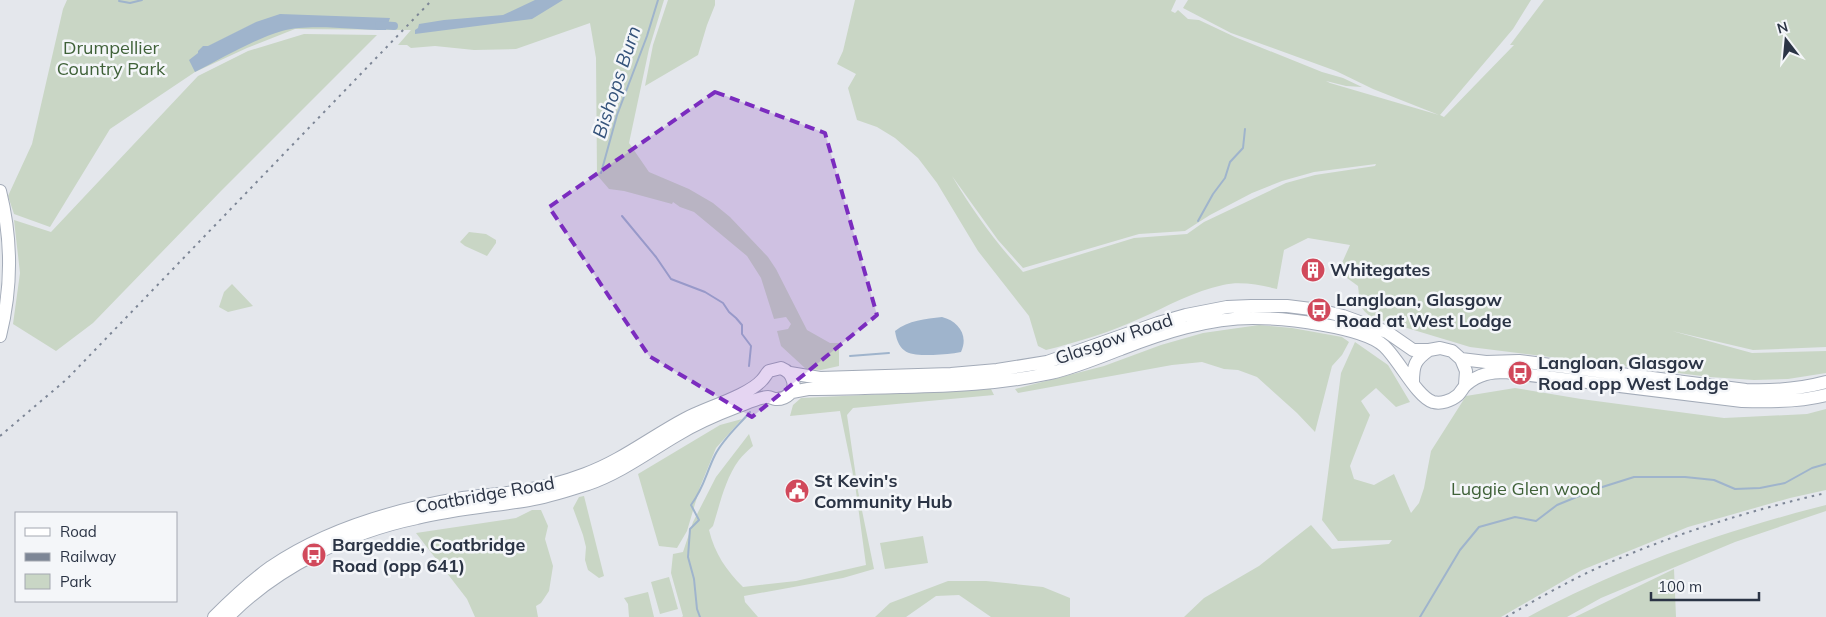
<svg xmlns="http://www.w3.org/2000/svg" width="1826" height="617" viewBox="0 0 1826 617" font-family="Mulish,sans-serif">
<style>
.green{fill:#c9d6c5;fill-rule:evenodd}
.water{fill:#9fb4cc}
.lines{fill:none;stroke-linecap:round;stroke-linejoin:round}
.stream{stroke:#9fb4cc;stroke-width:2}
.canal{stroke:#9fb4cc;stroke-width:8}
.primary-casing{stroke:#a3abb8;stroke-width:14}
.primary{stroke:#fff;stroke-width:12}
.rail{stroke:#7d8696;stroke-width:2;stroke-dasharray:2.5 5;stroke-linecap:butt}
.marked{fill:#7b2cbf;fill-opacity:0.2;stroke:#7b2cbf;stroke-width:4;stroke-dasharray:10 6;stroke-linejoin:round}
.labels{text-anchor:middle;stroke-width:5;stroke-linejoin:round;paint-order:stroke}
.park-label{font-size:18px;fill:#3f6138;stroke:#f4f6f9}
.poi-label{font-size:18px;font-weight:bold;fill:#2b3445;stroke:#f4f6f9;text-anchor:start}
.street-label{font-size:18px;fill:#2b3445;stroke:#f4f6f9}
.water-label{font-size:19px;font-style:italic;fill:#34527a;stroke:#f4f6f9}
</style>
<rect width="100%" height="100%" fill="#e4e7ec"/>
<path class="green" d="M67,0H664L649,49L629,143L649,172L689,189L713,203L730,217L768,257L776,269L807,330L830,343H839V366L821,370L806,369L781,346L777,331L788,329L791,324L786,317L774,319L761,278L747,256L694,212L680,207L673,202L672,204L624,191L609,189L597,175L596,58L590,23L516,49L474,50L435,46L411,48L407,45H398L411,30L295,29L247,48L195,72L110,129L50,227L14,214L8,196L32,144L63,9Z
M668,0H715V5L707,25L698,55L645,86L653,45Z
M855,0H1176L1171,11L1175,13L1178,10L1188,19L1199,20L1235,37L1322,72L1343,78L1362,87L1346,86L1326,81L1330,83L1439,115L1373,89L1336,71L1231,33L1183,8L1188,0H1531L1513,29L1440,115L1444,117L1514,45H1510L1544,0H1826V347L1753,350L1672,331L1752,353L1826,351V373L1788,379L1754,380L1710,377L1470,347L1374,318C1358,310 1360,301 1358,286L1347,278L1337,274L1350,245L1308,238L1284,250L1277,289C1260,285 1240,281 1223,285C1194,291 1168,306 1141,318C1111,332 1078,342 1046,350L1038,346L1029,316L978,251L937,183L918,158L895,138L877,127L857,120L848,88L856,74L837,64L843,51ZM1376,164L1375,166L1315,175L1286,183L1204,222L1187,234L1134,238L1023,272C996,243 973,211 952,176L998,240L1023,268L1139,234L1185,231L1210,215L1252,193L1282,181L1314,172Z
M304,34L377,35L221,191L93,323L56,351L13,324L20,273L14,220L51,232L198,76L248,51Z
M469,232L486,234L496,240V243L487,256L465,246L460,242Z
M232,284L253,306L228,312L219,307L224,292Z
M1259,325L1292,328L1342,337L1349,342L1342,355L1332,366L1315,432L1297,413L1257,377L1238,370L1224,369L1202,362L1172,365L1018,393L1015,389L1104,366L1161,345L1203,333Z
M1355,342L1388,365L1410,402L1396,407L1376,388L1361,401L1370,415L1350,466L1354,479L1374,485L1394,474L1411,513L1419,503L1424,488L1431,451L1466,396L1515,388L1581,399L1724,418L1807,414L1826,409V490L1790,498L1688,527L1582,570L1501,617H1184L1204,598L1259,566L1311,525L1332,549L1389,544L1392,540L1338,541L1322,520L1341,373Z
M991,389L994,395L853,408L847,415L858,491L874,569L843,578L744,596L745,602L758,617H682L683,616L671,573L673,554L683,552L693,522L716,477L749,434L753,446C748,450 743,455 739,460C725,479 720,504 713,526L709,530C715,554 726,570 743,587L796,581L866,565L855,484L840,411L790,416L793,405L801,398Z
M742,419L716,448L700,487L687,531L677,548L659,546L638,474L720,425Z
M584,496L604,576L599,578L588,570L585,560L586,547L583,535L573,508L579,497Z
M1826,505V511L1735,542L1601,598L1567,617H1528C1621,567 1723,531 1826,505Z
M532,510H541L548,526L545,539L553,566L549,591L541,603L536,606L538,617H475L467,599L416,533L516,518Z
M923,536L928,563L885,569L880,543Z
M1674,569L1676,617H1575Z
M669,577L678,609L660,614L651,582Z
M948,581H986L1043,587L1070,598V617H991L959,595L936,596L906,617H875L890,603Z
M648,592L654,617H629L628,604L624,598Z"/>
<path class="water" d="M535,0H563L532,19L415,34V30L418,28L419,24L444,20L503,15Z
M280,14L390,18L386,30C356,30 309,23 282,31C252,40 223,58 195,72L189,60L198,53V51L203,46H208L256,22Z
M942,317C958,321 969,335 961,352C952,354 943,354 933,355C912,355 899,356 895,331C909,320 925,319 942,317Z"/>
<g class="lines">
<path class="stream" d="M119,1L130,3L142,0
M601,173L617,115L647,36L658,0
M622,216L656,257L671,279L705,292L723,303L729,312L736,318L742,325V334L751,346L749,366
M1198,221L1213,194L1225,178L1230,162L1243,148L1245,129
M850,356L889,353
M700,617L697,609L694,579L688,557L690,529L699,520L691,505C704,488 706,473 715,455C723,439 738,426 750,412
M1420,617L1460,550L1479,527L1515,517L1536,521L1557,505L1596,489L1634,477H1685L1714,480L1735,489L1760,488L1785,483L1812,468L1826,464"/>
<path class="canal" d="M379,25L394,26"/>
<defs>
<path id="primary" d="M0,191C12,239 12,288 0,336
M1461,359L1486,362L1519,361L1746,390C1773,391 1800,389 1826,382
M790,373L820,378L951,374L997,370L1047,362L1158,323L1186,315L1227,307L1251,306H1287L1319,310L1343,316L1387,332L1413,350H1429L1440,348L1452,351L1461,359L1466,371L1465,385
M1413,382C1413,365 1415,360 1429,350
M792,392L808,389C840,389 871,388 903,387C951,386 999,384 1046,374C1072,369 1096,358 1121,349C1162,333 1208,318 1253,318C1283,318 1362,326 1384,346C1399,360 1417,397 1433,402C1441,404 1451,401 1458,395C1461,392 1463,387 1467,384C1479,374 1491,372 1505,372L1742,401C1770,402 1799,402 1826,395
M214,617C232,599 250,582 271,567C327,529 396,509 463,498C481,495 500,495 519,491C541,488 564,482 585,474C621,461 651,437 685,419C705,408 748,396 762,380C765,377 766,374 769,371L781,368C788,371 791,374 793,381C796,391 786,400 775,399C773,399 771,397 768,397C760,397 747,403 739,406C718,414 697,423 677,435C648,452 620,473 588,484C569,490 549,497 529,500C492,506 454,509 417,518C349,532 277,567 228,617"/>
</defs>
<use href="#primary" class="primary-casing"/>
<use href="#primary" class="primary"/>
<path class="rail" d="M0,436L67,379L432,0
M1506,617C1534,601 1563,584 1593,570C1667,536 1747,511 1826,493"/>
</g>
<path class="marked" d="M715,92L825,133L877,315L752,417L649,356L549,207Z"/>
<defs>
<symbol id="building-disc" viewBox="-11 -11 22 22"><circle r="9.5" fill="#d1495b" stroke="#f4f6f9"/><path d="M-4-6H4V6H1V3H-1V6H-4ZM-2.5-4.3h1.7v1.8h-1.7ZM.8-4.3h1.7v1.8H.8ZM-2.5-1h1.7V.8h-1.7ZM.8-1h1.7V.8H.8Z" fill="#fff"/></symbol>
<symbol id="bus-disc" viewBox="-11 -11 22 22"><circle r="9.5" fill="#d1495b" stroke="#f4f6f9"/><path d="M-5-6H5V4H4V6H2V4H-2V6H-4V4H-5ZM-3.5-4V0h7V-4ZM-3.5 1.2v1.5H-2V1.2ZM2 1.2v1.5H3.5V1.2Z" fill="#fff"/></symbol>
<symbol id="civic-disc" viewBox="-11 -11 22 22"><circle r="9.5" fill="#d1495b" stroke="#f4f6f9"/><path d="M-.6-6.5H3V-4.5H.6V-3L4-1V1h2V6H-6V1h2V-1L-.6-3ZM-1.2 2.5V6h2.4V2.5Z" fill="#fff"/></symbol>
</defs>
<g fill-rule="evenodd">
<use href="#building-disc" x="1299" y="256" width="28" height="28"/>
<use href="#bus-disc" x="1305" y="296" width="28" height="28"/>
<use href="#bus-disc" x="1506" y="359" width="28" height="28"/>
<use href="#civic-disc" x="783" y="477" width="28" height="28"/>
<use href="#bus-disc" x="300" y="541" width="28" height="28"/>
</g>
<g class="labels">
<g class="park-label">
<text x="111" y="54">Drumpellier<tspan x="111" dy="21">Country Park</tspan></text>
<text x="1526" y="495">Luggie Glen wood</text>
</g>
<g class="poi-label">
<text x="1330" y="276">Whitegates</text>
<text x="1336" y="306">Langloan, Glasgow<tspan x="1336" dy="21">Road at West Lodge</tspan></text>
<text x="1538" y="369">Langloan, Glasgow<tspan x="1538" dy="21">Road opp West Lodge</tspan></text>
<text x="814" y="487">St Kevin's<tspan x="814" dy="21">Community Hub</tspan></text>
<text x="332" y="551">Bargeddie, Coatbridge<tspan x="332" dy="21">Road (opp 641)</tspan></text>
</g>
<g class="street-label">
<text transform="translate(1114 339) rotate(-19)" y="6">Glasgow Road</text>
<text transform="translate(485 495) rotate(-10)" y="6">Coatbridge Road</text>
</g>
<g class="water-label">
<text transform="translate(616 82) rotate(-72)" y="7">Bishops Burn</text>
</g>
</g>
<rect x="15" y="512" width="162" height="90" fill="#f4f6f9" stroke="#a4a8b1"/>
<rect x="25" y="528" width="25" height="8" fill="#ffffff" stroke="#a4a8b1"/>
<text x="60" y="537" font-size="15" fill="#2b3445">Road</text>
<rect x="25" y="553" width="25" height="8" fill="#7d8696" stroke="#a4a8b1"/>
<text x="60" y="562" font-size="15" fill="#2b3445">Railway</text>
<rect x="25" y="574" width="25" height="15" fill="#c9d6c5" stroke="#a4a8b1"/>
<text x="60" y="587" font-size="15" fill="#2b3445">Park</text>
<g transform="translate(1786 40) rotate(344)" stroke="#f4f6f9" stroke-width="4" paint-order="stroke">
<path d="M0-4L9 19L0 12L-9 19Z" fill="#2b3445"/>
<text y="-8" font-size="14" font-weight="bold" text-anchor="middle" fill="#2b3445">N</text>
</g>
<path d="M1651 592v8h108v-8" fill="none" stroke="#2b3445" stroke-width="2.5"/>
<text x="1658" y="592" font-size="15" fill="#2b3445" stroke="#f4f6f9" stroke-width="4" paint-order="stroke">100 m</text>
</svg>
